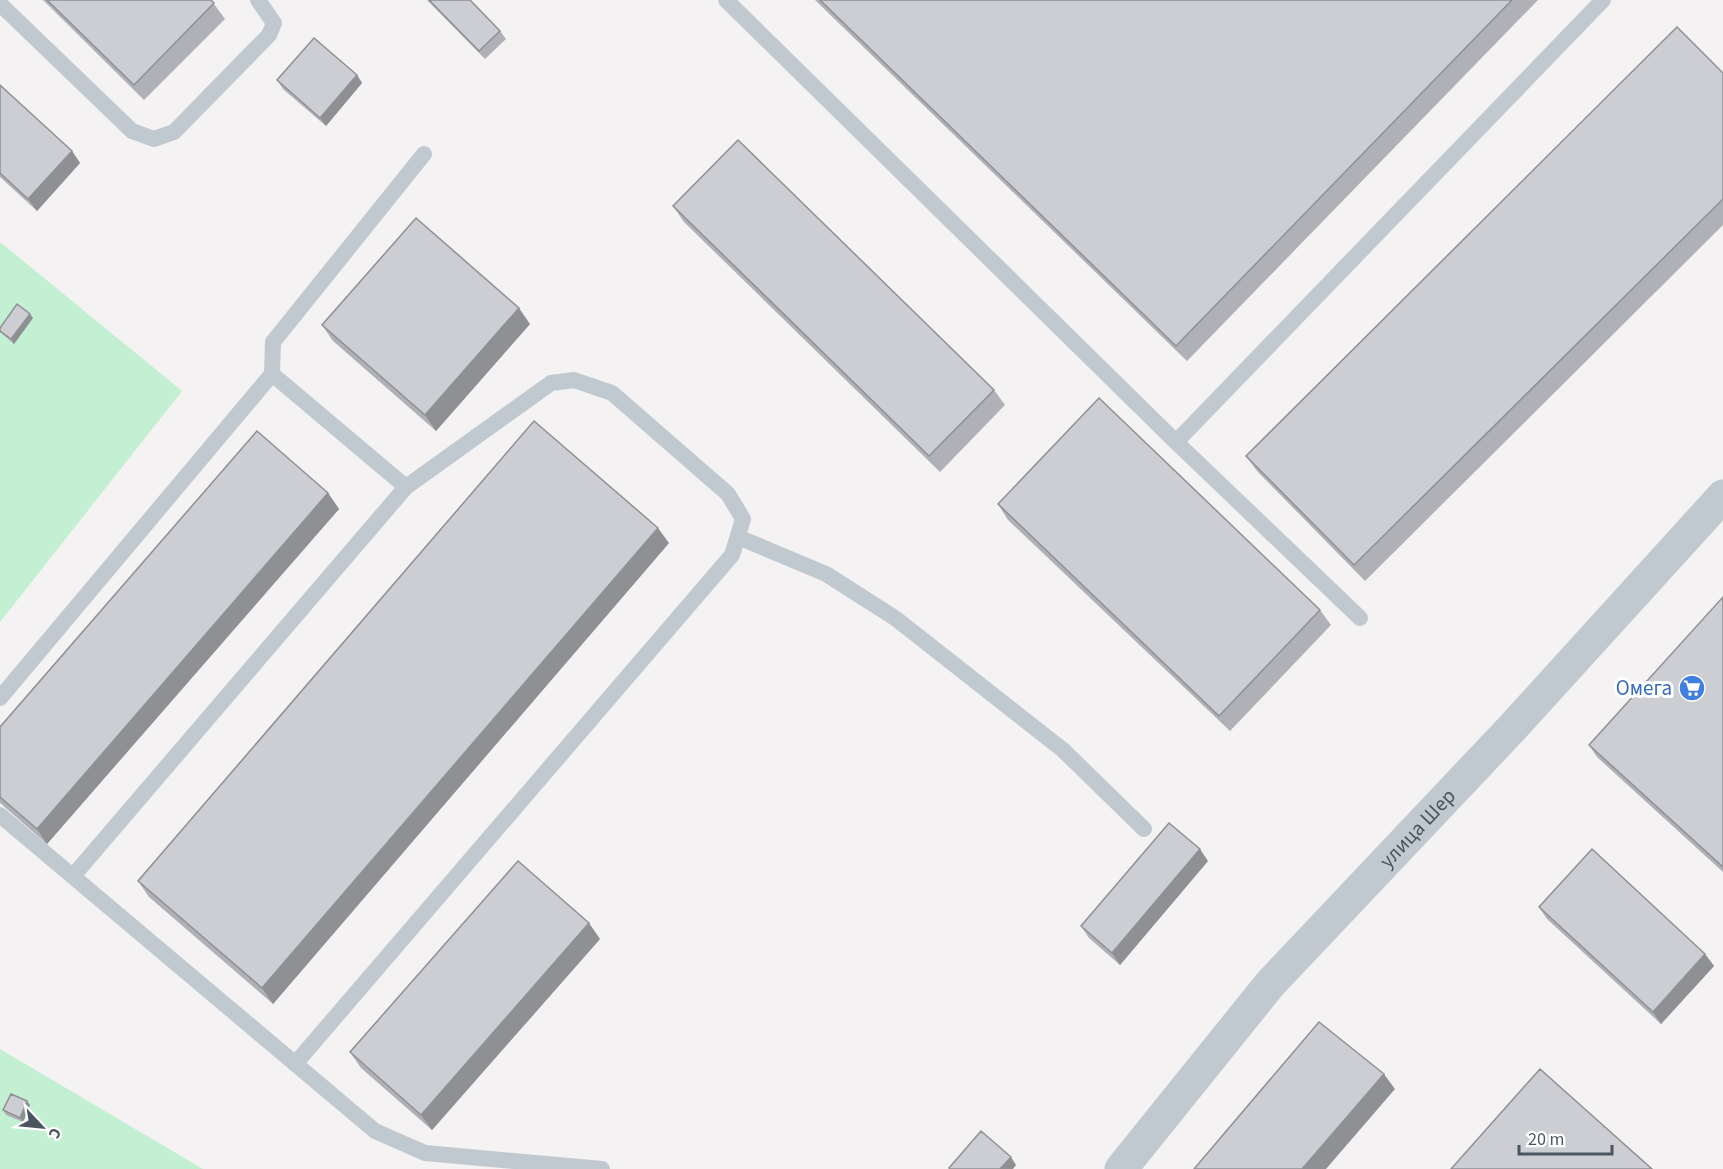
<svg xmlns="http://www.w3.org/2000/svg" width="1723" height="1169" viewBox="0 0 1723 1169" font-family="'Source Sans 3',sans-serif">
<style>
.green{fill:#c3efd3}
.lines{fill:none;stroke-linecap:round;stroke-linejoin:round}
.service{stroke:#c0c9d0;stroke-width:16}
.minor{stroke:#c0c9d0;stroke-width:33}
.wall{fill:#afb1b6}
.shaded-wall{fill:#8f9094}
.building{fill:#ccced4;stroke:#8f9094;stroke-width:1.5}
.labels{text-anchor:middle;stroke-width:6;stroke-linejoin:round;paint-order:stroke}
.shop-label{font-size:21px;fill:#366cbe;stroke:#fff;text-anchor:end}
.street-label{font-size:21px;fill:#4a555f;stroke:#fff}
</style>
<rect width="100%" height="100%" fill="#f4f2f2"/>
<path class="green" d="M0,242L182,391L0,622Z
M0,1049L203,1169H0Z"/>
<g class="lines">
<path class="service" d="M726,0L1176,442
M0,4L132,131L154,139L174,132L269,35L274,23L258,0
M406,487L272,374L273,342L424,154
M738,537L826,574L895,618L1063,750L1144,829
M1360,618L1176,442L1603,0
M0,698L272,374
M0,815L375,1131L425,1153L602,1169
M73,876L406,487L551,383L574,380L612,393L728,494L743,519L732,555L295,1064"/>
<path class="minor" id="s1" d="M1121,1169L1270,984L1513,727L1723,496"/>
</g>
<path class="wall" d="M43,0H211L225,19L144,100Z
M427,0H470L500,31L506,39L485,59Z
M815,0H1538L1187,361Z
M1723,73V225L1365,581L1257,471L1246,456Z
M357,75L362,83L326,126L283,89L277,80Z
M0,85L72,151L80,163L37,211L0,177Z
M673,206L994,390L1005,405L940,472L684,222Z
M33,318L14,344L0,332V328Z
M530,324L436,431L333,341L322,325Z
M328,493L339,509L47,844L0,803V727Z
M998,504L1320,610L1331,625L1230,731L1008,520Z
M669,543L273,1004L149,897L138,881Z
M1723,597V872L1597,757L1589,745Z
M1208,861L1120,965L1089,938L1081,926Z
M1539,907L1705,954L1714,966L1661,1024L1547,919Z
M600,939L432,1130L361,1068L350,1052Z
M27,1101L30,1105L23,1122L6,1115L3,1110Z"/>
<path class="shaded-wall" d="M357,75L362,83L326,126L320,118Z
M72,151L80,163L37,211L28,199Z
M519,308L530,324L436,431L425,415Z
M30,314L33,318L14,344L11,339Z
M328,493L339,509L47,844L37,829Z
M658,528L669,543L273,1004L262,988Z
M1200,849L1208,861L1120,965L1112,953Z
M589,923L600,939L432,1130L421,1115Z
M1705,954L1714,966L1661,1024L1653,1012Z
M1384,1074L1395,1089L1326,1169H1302Z
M27,1101L30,1105L23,1122L20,1118Z
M1011,1157L1016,1165L1013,1169H1000Z"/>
<path class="building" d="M47,0H211L214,3L134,85Z
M429,0H470L500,31L479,51Z
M820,0H1512L1176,346Z
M1677,27L1723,73V199L1354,565L1246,456Z
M314,38L357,75L320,118L277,80Z
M0,85L72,151L28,199L0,173Z
M738,140L994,390L929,456L673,206Z
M416,218L519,308L425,415L322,325Z
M17,304L30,314L11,339L0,331V328Z
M1099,398L1320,610L1219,716L998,504Z
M534,421L658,528L262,988L138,881Z
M257,431L328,493L37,829L0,797V727Z
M1723,597V867L1589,745Z
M1169,823L1200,849L1112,953L1081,926Z
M1592,849L1705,954L1653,1012L1539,907Z
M518,861L589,923L421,1115L350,1052Z
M1319,1022L1384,1074L1302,1169H1194Z
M1540,1069L1652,1169H1451Z
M11,1094L27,1101L20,1118L3,1110Z
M981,1131L1011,1157L1000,1169H950L949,1168Z"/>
<defs>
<symbol id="supermarket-disc" viewBox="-11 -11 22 22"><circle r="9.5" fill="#3f7fe0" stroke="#fff"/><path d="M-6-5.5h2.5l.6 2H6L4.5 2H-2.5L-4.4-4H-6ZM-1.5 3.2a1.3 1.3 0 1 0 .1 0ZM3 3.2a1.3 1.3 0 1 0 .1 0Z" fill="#fff"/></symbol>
</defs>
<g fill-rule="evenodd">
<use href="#supermarket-disc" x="1677" y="673" width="30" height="30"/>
</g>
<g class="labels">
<g class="shop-label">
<text x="1672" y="695">Омега</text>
</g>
<g class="street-label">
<text dy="7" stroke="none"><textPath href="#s1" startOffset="452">улица Шер</textPath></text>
</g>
</g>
<g transform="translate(42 1127) rotate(116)" stroke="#ffffff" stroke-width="4.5" paint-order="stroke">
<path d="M0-4.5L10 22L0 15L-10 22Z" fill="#4a555f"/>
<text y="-9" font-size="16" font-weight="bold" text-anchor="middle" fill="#4a555f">С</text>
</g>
<path d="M1519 1145v9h93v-9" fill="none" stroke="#4a555f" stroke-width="3"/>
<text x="1528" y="1145" font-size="18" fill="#4a555f" stroke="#ffffff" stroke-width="4.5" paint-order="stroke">20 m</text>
</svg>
